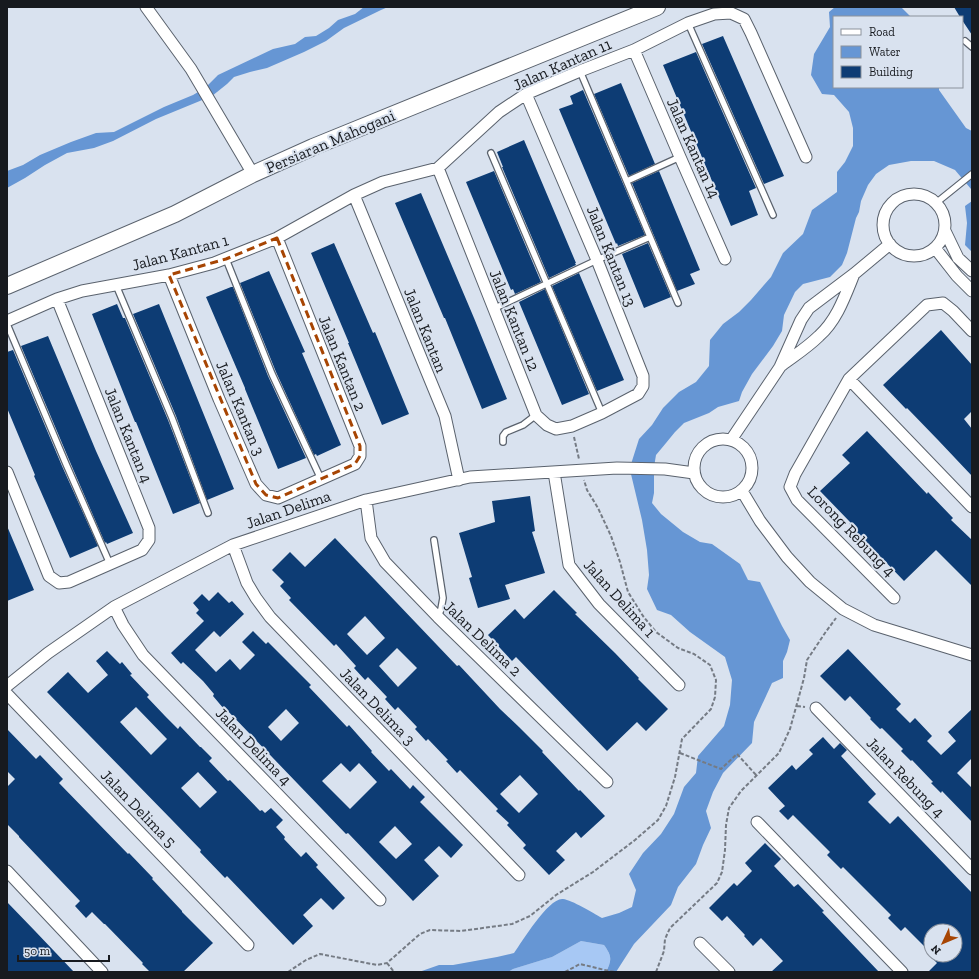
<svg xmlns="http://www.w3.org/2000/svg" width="979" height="979" viewBox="0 0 979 979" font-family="'Zilla Slab',serif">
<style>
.green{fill:#a7c8f4}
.water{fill:#6696d4}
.building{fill:#0d3c74;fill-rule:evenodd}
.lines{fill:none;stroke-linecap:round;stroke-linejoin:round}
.service-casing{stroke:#5a626d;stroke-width:8}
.minor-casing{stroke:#5a626d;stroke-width:13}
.secondary-casing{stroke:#5a626d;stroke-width:18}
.path{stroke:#757b84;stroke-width:2;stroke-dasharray:4 2;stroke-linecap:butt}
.service{stroke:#fff;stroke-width:5.5}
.minor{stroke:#fff;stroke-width:11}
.secondary{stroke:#fff;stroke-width:16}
.marked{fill:none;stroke:#a74503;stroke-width:3;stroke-dasharray:8 5;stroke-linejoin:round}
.labels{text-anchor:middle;stroke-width:4;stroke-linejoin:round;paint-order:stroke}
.street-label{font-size:16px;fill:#171a1f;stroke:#d9e2ef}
</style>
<rect width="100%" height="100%" fill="#d9e2ef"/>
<path class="green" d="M581,941L604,945C612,956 612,960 606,972H508L513,969L552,957Z"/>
<path class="water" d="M364,7H388L381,10L344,28L326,41L304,52L267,68L250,72L234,77L227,84L212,96L156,119L113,141L94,148L67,153L45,165L25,178L7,188V171L23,165L40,155L71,142L96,133L114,132L164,107L193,95L205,88L218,75L273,49L295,44L305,37L316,36L329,28L338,20L355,14Z
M835,7H901L911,17H834V87H939V90L966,128L972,131V196L971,189L955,170L934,161H911L889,165L876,174L868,185L861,201L859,212L856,218L847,253L842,265L830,277L803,284L795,292L784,315L782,331L773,346L752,374L742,392L739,401L718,407L709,413L684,423L675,432L666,443L656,455L654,467V493L652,503L661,514L683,532L700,542L712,544L740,564L748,580L760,582L782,626L790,640L787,652L783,661V678L772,683L754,722L752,743L723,773L713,792L706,811L711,828L703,845L696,864L678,887L671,905L634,944L616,972H606C612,960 612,956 604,945L581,941L552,957L513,969L508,972H419L439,965H453L497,957L514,953C522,942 549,897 563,899C572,900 593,913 602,918L619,913L632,907L636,890L629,874L643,853L661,834L674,814L684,787L696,773L698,756L724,726L730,705L732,680L725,657L690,632L671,615L657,610L647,589L649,575L647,550L642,520L630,470L632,461L639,439L652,425L663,408L679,392L696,382L709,366L710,340L723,324L739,312L751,300L771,277L783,253L803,234L812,210L837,192V172L845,162L853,146V128L849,112L834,95L822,94L811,75L814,54L830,27L829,12Z
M972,201V252L965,245L967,223L965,206Z"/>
<path class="building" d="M954,7H972V35L962,20V17H960Z
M723,36L784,176L764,184L702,44Z
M696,52L756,188L749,191L758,215L731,226L663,65Z
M621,83L655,164L629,176L594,94Z
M583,90L645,235L618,246L617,243L616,244L559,109L573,104L570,96Z
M524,140L576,263H575L576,265L549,278L502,167H503L497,152Z
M494,171L541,282L515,294L513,289L511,290L466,182Z
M659,171L700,270L690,274L695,284L677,291L632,183Z
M421,193L474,318L507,399L482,409L445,318H444L395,203Z
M334,243L373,333L375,332L409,414L382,425L348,343H349L311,253Z
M648,243L671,297L644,308L622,254Z
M269,271L305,352L302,353L341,445L317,456L316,454L314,455L276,372L240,283Z
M579,273L624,380L597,391L552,286Z
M231,287H233L268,376L306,458L278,469L245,389V388L206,297Z
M545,289L589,394L562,405L519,302Z
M117,304L123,318H125L168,420L200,503L173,514L136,422H135L92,314Z
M159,304L234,489L207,500L176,416L133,314Z
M941,330L972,365V411L964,419L972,429V476L938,440L907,408L906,409L883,385Z
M48,336L96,451L133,533L107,544L106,542L105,543L70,462L21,346Z
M13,350L62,466L98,546L70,558L34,476L35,475L7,408V352Z
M867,431L927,494L928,492L953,518L951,520L972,540V586L936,550L904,581L849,524L851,523L820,491L850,463L842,455Z
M530,496L535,531L532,532L545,573L505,585L510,599L478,608L469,578L472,577L459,533L495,522L492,501Z
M7,526L34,590L7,601Z
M335,538L457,666L459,665L500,709L519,727L543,751L542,752L579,791L580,790L605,816L581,838L576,832L556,851L565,860L549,875L523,848L526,845L507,825L509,823L496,811L498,809L460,770L457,773L446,761L448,760L428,739L426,741L415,729L417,727L398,707L395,710L385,699L387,697L368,677L365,680L354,668L356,666L336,644L334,646L289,600L291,598L280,586L284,582L272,570L290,552L305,567ZM365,616L385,638L367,655L347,634ZM397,648L417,668L398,687L379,666ZM520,775L538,794L519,813L500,794Z
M554,590L577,613L575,614L615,653L639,678L638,679L668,709L646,731L637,722L607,751L516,657L512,661L488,635L515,609L524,619Z
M218,592L229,603L232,601L244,614L220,637L214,631L195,650L216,672L230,659L240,670L255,655L242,642L253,631L266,644L268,642L311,685L309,687L347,727L349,725L372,751L371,752L389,771L391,769L410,789L413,785L425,797L420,802L463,845L451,858L439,846L424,860L439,876L413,901L348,833L346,834L225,708L224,709L213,696L214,694L203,681L183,662L181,664L171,653L204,621L196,613L199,610L193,603L202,594L209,601ZM286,709L299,723L281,741L268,727ZM341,763L350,772L359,763L377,782L350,809L322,781ZM395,826L412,844L396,859L379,842Z
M848,649L901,704L896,709L910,723L915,718L932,736L927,741L941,755L956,741L948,732L972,709V758L957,773L972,788V822L942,791L941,793L931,783L933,782L912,760L911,761L901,751L903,749L882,728L880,729L870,719L871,718L850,696L845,701L820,676Z
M107,651L120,664L122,662L132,674L130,675L149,695L147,697L165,716L178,729L180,726L200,747H201L212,758L209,761L228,781L230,780L260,811L262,810L265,813L271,808L283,820L276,827L285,837L284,839L301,857L306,852L318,865L316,867L345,898L333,910L321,898L303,915L313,926L293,945L227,876L225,878L200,852L201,850L172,820L47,692L68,672L88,693L108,675L96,661ZM136,707L167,739L151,755L120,722ZM198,772L217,792L200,808L181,788Z
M7,729L36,759L40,755L63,779L59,783L128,854L129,853L153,878L152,879L182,911V912L213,943L183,972H150L142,964L143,963L105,924H104L92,912L86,918L75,906L80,901L19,837V836L7,824V787L15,779L7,771Z
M823,737L834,749L840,743L847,750L841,756L876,794L868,802L890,824L898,816L972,893V972H928L937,963L929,955H955V931H931V953L905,927L901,931L888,918L891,915L843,867L841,869L827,855L830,852L793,815L788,820L779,811L785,806L768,788L792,765L796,770L813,754L809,750Z
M765,843L781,859L774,866L794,887L798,884L824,911L822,912L879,972H771L783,961L761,938L753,946L744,936L745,935L727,916L722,921L709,908L734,883L737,886L752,871L745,863Z
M7,902L35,931L74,972H7Z"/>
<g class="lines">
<defs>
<path id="service" d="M688,23L773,215
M965,41L972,47
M580,71L678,303
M491,153L602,413
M627,181L680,157
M936,203L972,174
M226,259L272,374L321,479
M116,285L172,418L208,513
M493,309L597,260L650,237
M7,324L66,464L110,564
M503,442V436L506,432L523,425L536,415
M434,540L443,598L441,609L438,617"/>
<path id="minor" d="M146,7L191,69L253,174
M634,50L680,157L725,259
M438,168L536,415L547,425L556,429L572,426L602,413L638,394L643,386V376L597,260L526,94
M883 225a31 31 0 1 1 62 0a31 31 0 1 1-62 0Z
M354,195L445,416L459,480
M945,231L958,258L972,271
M935,248L957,276L972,291
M169,275L219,399L256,484L266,495L278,498L355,464L360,456V446L277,238
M7,321L57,299L82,291L169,275L214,263L277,238L354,195L383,182L438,168L499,112L526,94L580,71L634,50L688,23L714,14L731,13L744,19L751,33L806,157
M782,365C794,356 808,347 819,336C837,320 845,296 854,274
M849,379L972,507
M694 468a29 29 0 1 1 58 0a29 29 0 1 1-58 0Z
M731,440L780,367L801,320L809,308L854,274L890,244
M7,472L49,576L59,583L69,582L142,550L149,540V528L57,299
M554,472L569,565L599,604L679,685
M742,491L760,521L787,557L810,582L843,609L874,625L972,655
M366,500L371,538L385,562L438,617L607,782
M233,545L247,583L256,598L270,617L519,875
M894,598L797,500L790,487L795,474L849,379L927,305L943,303L953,311L972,331
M114,607L123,625L143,655L380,900
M7,686L48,653L114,607L233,545L366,500L470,477L617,468L665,469L694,473
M7,694L248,945
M816,708L972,869
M757,822L902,972
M7,871L102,972
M700,943L729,972"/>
<path id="secondary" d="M7,286L175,214L253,174L313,147L657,7"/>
</defs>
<use href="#service" class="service-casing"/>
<use href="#minor" class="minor-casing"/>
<use href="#secondary" class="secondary-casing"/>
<path class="path" d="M574,437L579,459
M797,706L805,707
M680,753L721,769L737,754L757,776
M387,963L394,972
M288,972L306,960L320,954L377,965L387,963L420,934L430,930L461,931L512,924L530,916L556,895L593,872L635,840L658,820L666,806L675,777L682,739L711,709L715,697L716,680L710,665L694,654L678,648L656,632L643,616L628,592L620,562L611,536L598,508L587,490L584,480
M565,972L580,964L609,971L617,972
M656,972L664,951L665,939L670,928L717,883L722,872L725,850L726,825L729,808L741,791L779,753L790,729L804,678L807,660L825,633L836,618"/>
<use href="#service" class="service"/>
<use href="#minor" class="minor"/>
<use href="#secondary" class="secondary"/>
</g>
<path class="marked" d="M277,238L360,446V456L355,464L278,498L266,495L256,484L169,275L226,259Z"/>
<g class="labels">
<g class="street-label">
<text transform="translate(562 64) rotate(-24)" y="6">Jalan Kantan 11</text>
<text transform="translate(330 141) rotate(-23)" y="6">Persiaran Mahogani</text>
<text transform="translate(694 148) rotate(66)" y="6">Jalan Kantan 14</text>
<text transform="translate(180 252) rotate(-15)" y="6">Jalan Kantan 1</text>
<text transform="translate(612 256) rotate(68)" y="6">Jalan Kantan 13</text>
<text transform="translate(515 320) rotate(68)" y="6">Jalan Kantan 12</text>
<text transform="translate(426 330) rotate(68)" y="6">Jalan Kantan</text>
<text transform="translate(343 363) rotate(68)" y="6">Jalan Kantan 2</text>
<text transform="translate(241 408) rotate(67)" y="6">Jalan Kantan 3</text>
<text transform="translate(129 435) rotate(68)" y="6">Jalan Kantan 4</text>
<text transform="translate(288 509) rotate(-19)" y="6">Jalan Delima</text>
<text transform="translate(852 531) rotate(46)" y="6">Lorong Rebung 4</text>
<text transform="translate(620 598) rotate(48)" y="6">Jalan Delima 1</text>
<text transform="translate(483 638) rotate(44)" y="6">Jalan Delima 2</text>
<text transform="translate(378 706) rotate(46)" y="6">Jalan Delima 3</text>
<text transform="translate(254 746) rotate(46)" y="6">Jalan Delima 4</text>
<text transform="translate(906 777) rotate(46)" y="6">Jalan Rebung 4</text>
<text transform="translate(139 808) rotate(46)" y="6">Jalan Delima 5</text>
</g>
</g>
<rect width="979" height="979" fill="none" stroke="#171a1f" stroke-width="16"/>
<rect x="833" y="16" width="130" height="72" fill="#d9e2ef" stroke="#8b929c"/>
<rect x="841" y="29" width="20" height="6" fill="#ffffff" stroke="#8b929c"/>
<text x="869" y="36" font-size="12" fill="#171a1f">Road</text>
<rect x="841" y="46" width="20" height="12" fill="#6696d4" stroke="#8b929c"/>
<text x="869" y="56" font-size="12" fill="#171a1f">Water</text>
<rect x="841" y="66" width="20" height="12" fill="#0d3c74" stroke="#8b929c"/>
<text x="869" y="76" font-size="12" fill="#171a1f">Building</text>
<g transform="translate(943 943) rotate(226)"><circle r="19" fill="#d9e2ef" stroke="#8b929c"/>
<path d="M0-3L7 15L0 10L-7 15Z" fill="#a74503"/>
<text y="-6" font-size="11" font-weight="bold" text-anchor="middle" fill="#171a1f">N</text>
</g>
<path d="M18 955v6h91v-6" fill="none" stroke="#171a1f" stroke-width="2"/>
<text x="24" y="955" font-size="12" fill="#171a1f" stroke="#d9e2ef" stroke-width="3" paint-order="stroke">50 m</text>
</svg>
